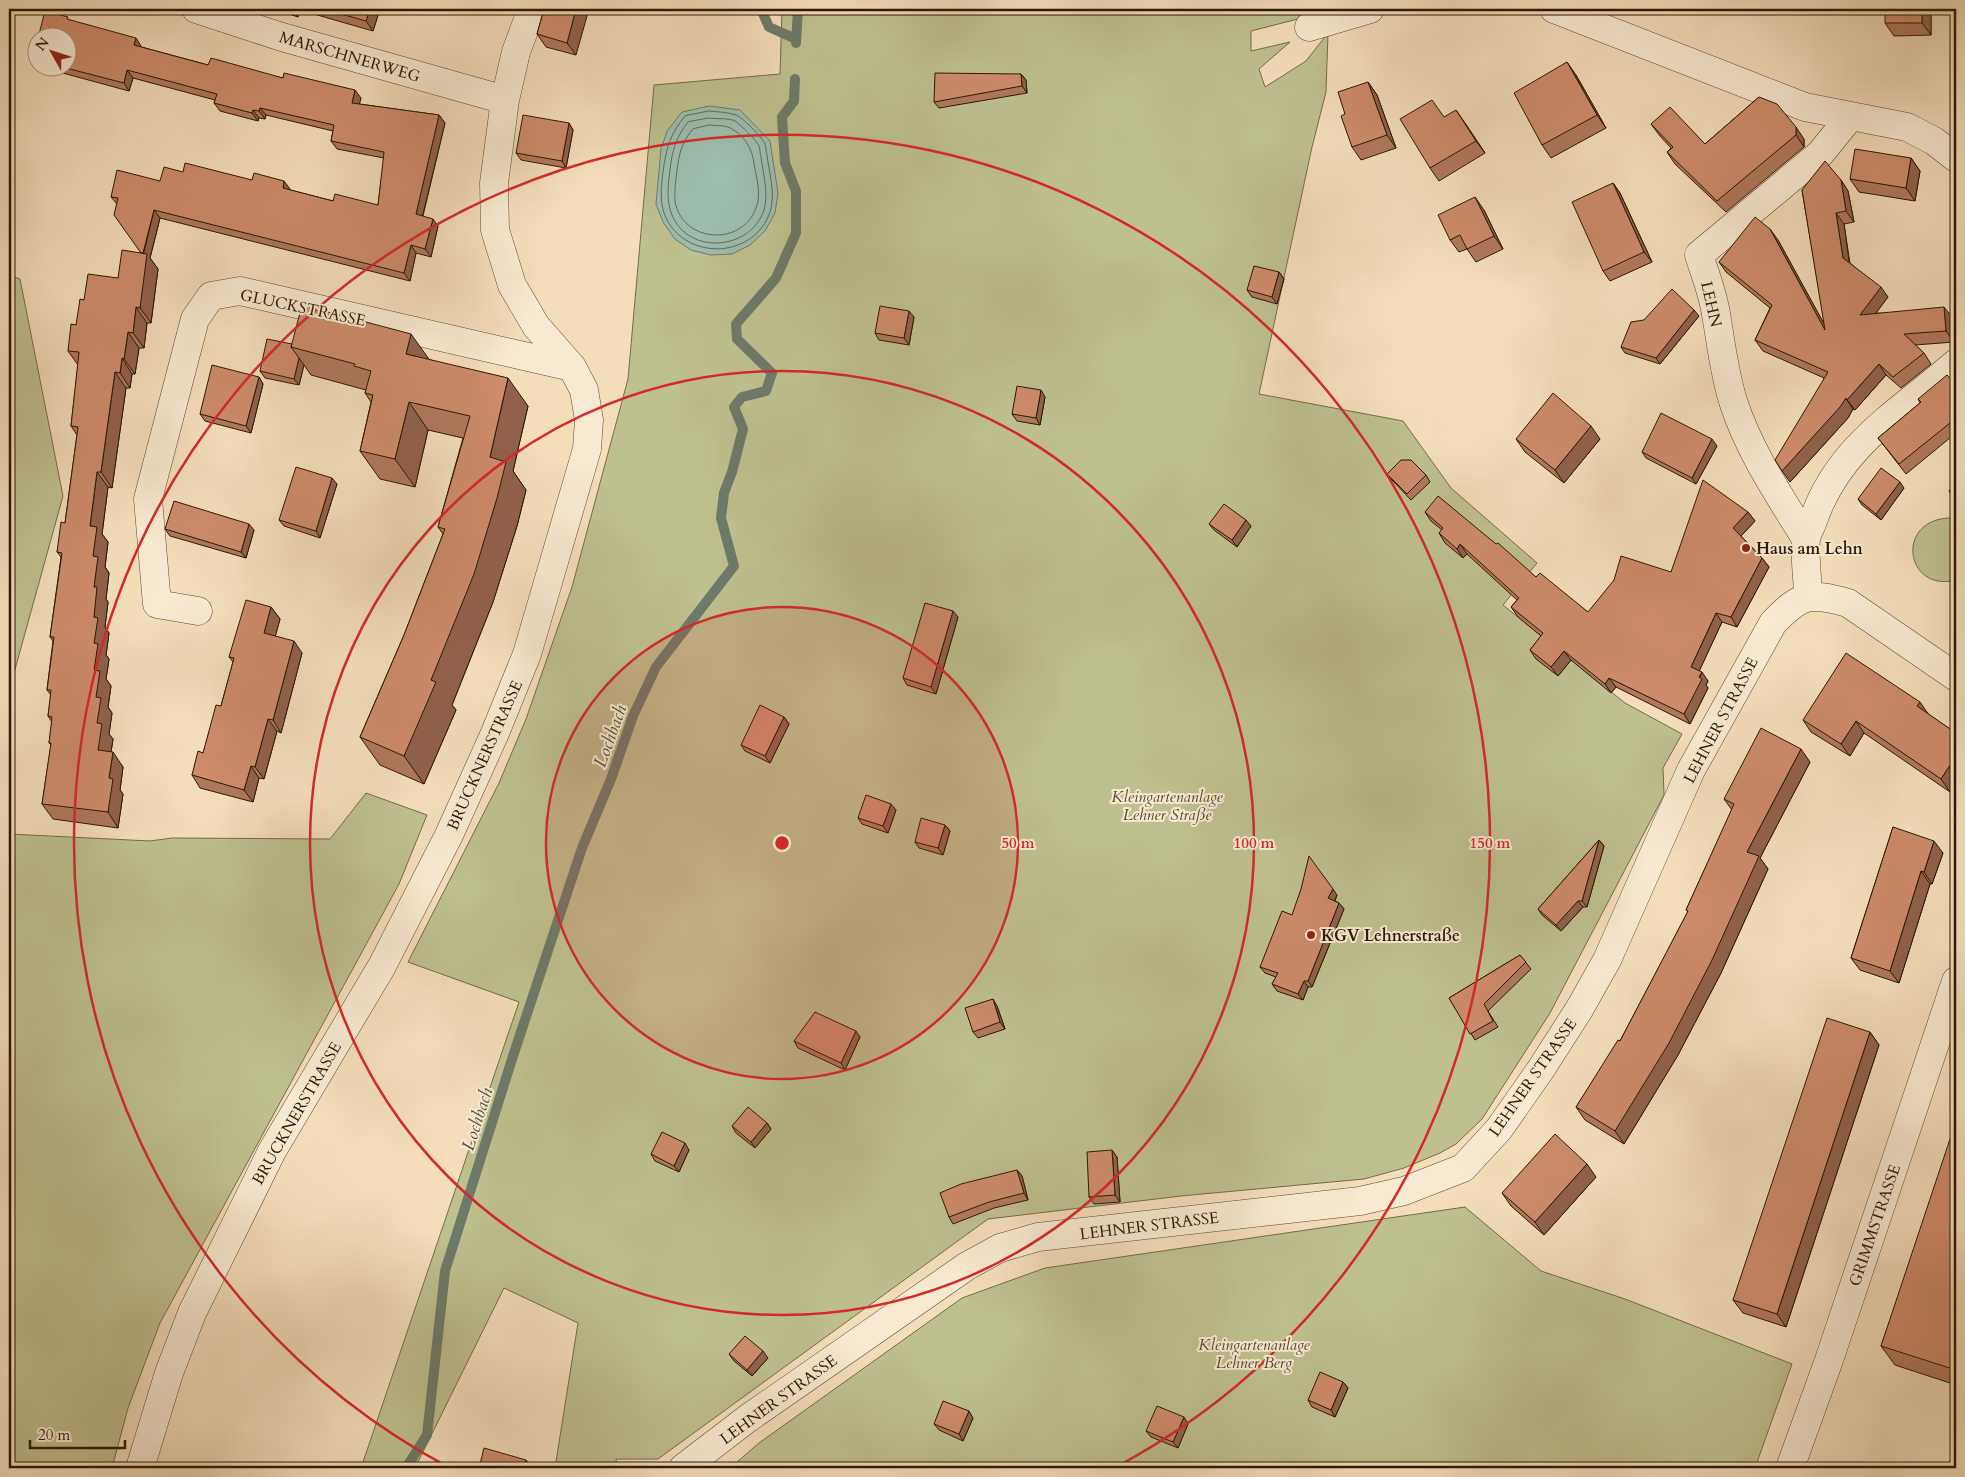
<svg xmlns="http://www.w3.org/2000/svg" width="1965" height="1477" viewBox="0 0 1965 1477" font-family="Cardo,serif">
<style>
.green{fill:#bec08e;stroke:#746c48}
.water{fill:#9cbcad;stroke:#6e7a69}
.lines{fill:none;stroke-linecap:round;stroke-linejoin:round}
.shore{stroke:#636a58;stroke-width:1}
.stream{stroke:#6e7a69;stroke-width:10}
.minor-casing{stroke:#5c4a31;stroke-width:29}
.minor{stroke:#f8ead2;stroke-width:28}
.wall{fill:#b0785b;stroke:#2a1803}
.shaded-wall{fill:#90614a;stroke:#2a1803}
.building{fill:#cd8b6a;stroke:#2a1803}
.ring{fill:none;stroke:#d62828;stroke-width:2.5}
.poi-dot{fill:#8f2418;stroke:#f8ead2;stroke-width:2}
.labels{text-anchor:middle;stroke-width:4;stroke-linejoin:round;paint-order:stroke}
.street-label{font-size:16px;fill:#2a1803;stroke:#f8ead2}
.poi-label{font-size:16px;font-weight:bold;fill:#2a1803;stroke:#f8ead2;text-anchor:start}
.park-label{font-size:16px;font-style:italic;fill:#564a2d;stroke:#f8ead2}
.water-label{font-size:18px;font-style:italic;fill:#52513e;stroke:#f8ead2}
.centre{fill:#d62828;stroke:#f8ead2;stroke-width:2.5}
.ring-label{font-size:15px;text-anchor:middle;font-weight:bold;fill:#d62828;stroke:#f8ead2;stroke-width:4;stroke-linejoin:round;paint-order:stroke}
</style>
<rect width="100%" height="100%" fill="#f4deba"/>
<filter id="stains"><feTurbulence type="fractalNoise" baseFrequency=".004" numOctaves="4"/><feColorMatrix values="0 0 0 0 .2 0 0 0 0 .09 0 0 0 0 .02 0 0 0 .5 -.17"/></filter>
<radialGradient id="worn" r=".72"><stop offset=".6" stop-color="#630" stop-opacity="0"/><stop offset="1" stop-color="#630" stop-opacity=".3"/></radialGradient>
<path class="green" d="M782,9H1337L1251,31V51L1290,42L1259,69L1265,87L1306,61L1328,33L1326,92L1312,147L1259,394L1403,421L1451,488L1537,563L1503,605L1625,703L1682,734L1663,768L1664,795L1550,1013L1482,1119L1456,1144L1440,1153L1404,1168L1364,1179L1181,1196L988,1219L658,1459H616L617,1468H555L578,1323L504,1288L415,1468H361L519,1002L408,962L499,783L526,719L572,587L628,379L654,85L780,74Z
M9,275L20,279L63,496L9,691Z
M1947,518L1956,519V580C1907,593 1894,523 1947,518Z
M366,793L427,815L399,884L160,1323L128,1408L112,1468H9V834L150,841L172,838L330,839Z
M1465,1207L1541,1271L1625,1299L1792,1364L1755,1468H730L759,1443L962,1298L1045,1268Z"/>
<path class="water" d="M709,106L740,110L770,141L778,193L775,213L765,231L750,245L732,254L711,255L691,250L675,239L663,222L656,204L661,149L667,131L682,112Z"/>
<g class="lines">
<path class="shore" d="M709,111C718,112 727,112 736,115C741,116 763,138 765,144C766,147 766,152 767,155C769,173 776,194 770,212C755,257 690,262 667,220C659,205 661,188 663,172C666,149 670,134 685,116Z
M709,118C716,119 729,118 735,121C740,124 757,141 759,146C760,149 760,154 761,157C763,174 769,193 764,210C751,250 689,256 672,215C666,200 668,186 670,170C672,151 676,137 688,122Z
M710,125C716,126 727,125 732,129C745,136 752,149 754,163C756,177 762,194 756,208C742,247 682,243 675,201C674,191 676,180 677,170C679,154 682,141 693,129Z"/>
<path class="stream" d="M761,9L769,27L796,39
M796,43L798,9
M406,1468L427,1435L445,1271L513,1056L582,848L611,779L633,716L656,667L734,566L721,518L724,493L732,472L743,429L734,407L742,397L766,391L772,373L737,339L736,324L776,278L796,233V191L785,163L782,117L794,101L795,79"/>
<defs>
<path id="minor" d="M196,9L282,37L505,100
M1554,9L1805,107L1907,127L1934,141L1956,158
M1309,27L1370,9
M1806,539C1779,495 1749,451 1733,401C1724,372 1721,343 1716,314C1713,294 1705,274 1699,255L1820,154L1850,117
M1808,596C1808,580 1804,554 1806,539C1807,533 1811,527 1813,521C1838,446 1900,412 1956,363
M198,611L157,604L148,499L195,319L211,296L240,291L572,367
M140,1468L169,1373L192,1313L272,1151L382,966L449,835L495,733L527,654L587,449L589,420L584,390L572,367L536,326L512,285L495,230L494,183L505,100L516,52L532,9
M683,1468L747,1419L967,1266L1000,1248L1038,1237L1360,1201L1404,1191L1463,1168L1499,1129L1541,1069L1580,1008L1607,960L1691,770L1773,623C1801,594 1809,592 1848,603L1956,677
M1790,1468L1829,1360L1956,981"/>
</defs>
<use href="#minor" class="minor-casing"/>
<use href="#minor" class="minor"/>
</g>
<path class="wall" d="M274,9H380L373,31L300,10L298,17Z
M544,9L576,55L546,47L537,34Z
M1931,9V35L1894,36L1885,23Z
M69,20L141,46V47L208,65L283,78L361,98L359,104L439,115L445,123L423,216L438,226L431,257L416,253L410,281L160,218L150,258L158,269L151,323H147L144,348H139L135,374H132L130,388H126L112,488L108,487L102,534L108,542L105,567L109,573L106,599L108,602L105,627L109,633L106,655L109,659L106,679L111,686L108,707L112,713L109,734L113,739L111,752L123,767L120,790L123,794L118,828L53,819L42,804L51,745L49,743L52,722L48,716L51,695L47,690L53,641L50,637L61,557L57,552L65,523L77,435L71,426L78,365L68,351L84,300L118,278L141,253L117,204L111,197L160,181L183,172L290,189V190L333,201L378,205L384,158L337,149L331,141L333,131L266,115L265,119L259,118L258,121L220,111L214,103L215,100L133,78L129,91L59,72L56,68H68Z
M1021,74L1026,80L1027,93L939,108L934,102Z
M1576,75L1606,128L1551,158L1542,145Z
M1368,82L1377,95L1396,148L1361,160L1352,147L1345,114Z
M1759,97L1804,139V147L1726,212L1675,164L1667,152L1671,148L1660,136L1651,124L1705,144Z
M1444,117L1465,123L1485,153L1439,181L1430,168Z
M569,123L573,130L566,168L521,160L516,153Z
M1911,158L1920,171L1915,201L1859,192L1850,179Z
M1841,180L1848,191L1854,222L1844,224L1850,263L1888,297L1876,313L1952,317L1954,342L1915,345L1924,353L1931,364L1901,388L1886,375L1855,410L1853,409L1848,418L1790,482L1824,378L1763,351L1755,340L1770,308L1726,272L1719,262L1778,240L1825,326L1802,190Z
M1613,183L1620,193L1652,262L1610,281L1603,271Z
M1484,210L1503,249L1476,262L1467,249L1459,252L1450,240Z
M1279,272L1284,279L1277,304L1252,297L1247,290Z
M1699,316L1660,364L1625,353L1621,347Z
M914,317L909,345L879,340L875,333Z
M292,344L429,359L528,406L513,471L526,490L517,526L493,602L452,705L456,710L424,784L380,765L360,737L404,635L443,534L438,527L463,438L428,430L415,487L380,479L360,451L371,402L365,393L366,390L311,375L304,365L299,385L265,378L260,371Z
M259,377L263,384L251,433L205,421L200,414Z
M1956,386V433L1906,474L1878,438L1920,403L1918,399Z
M1045,397L1040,425L1017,421L1012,414Z
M1516,439H1600L1564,483L1525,452Z
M1717,446L1696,484L1646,458L1642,452Z
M1387,474L1426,475L1430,482L1411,500L1392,480Z
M1956,483V501L1949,491Z
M337,484L320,538L284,526L279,520Z
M1904,488L1881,520L1862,505L1858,499Z
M1425,512L1536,577L1588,612L1671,572L1748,512L1755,521L1741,536L1762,558L1769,567L1737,627L1722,622L1699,671L1708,681L1706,685L1708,688L1690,724L1616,687L1611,693L1571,660L1558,676L1536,659L1530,650L1541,636L1518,617L1511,607L1517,600L1467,554L1463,558L1445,543L1439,533L1442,530L1431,521Z
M1209,524L1251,526L1237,547L1214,530Z
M165,529L254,530L246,558L170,536Z
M271,607L280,619L275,636L302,653L281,733L277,731L264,779L259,778L253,802L200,788L192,775L203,753L221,706L233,662L229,657Z
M958,617L936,694L907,685L903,678Z
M1928,714L1956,733V782L1950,792L1864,733L1850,756L1811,732L1803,720Z
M784,717L789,724L770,763L745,751L741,745Z
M1810,762L1760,858L1768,869L1721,973L1678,1055L1624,1144L1585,1120L1576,1107L1620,1041L1688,912L1686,910L1732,810L1724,799Z
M896,810L888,833L862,824L858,818Z
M945,825L950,831L943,855L919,848L915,842Z
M1893,827L1943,853L1932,884H1930L1899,983L1860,970L1851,958Z
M1599,840L1604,846L1587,907H1583L1561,931L1542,915L1538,909Z
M1337,895L1335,901L1339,903L1344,909L1312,987H1308L1303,1000L1277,991L1272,984L1276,977L1265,973L1260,967L1292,915Z
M1520,955L1531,969L1488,1011L1498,1027L1475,1040L1449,998Z
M997,1006L1005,1029L978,1038L973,1032Z
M1870,1032L1879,1045L1786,1327L1743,1313L1733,1300Z
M860,1037L845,1070L798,1048L794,1041Z
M767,1123L771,1129L755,1148L736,1133L732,1126Z
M1956,1130V1385L1895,1365L1881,1346Z
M689,1150L679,1172L655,1161L651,1154Z
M1117,1157L1120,1202L1094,1204L1089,1197Z
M1017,1170L1022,1176L1028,1200L994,1208L953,1224L949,1217Z
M1596,1177L1544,1235L1511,1206L1502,1193Z
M729,1354L768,1358L752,1376L734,1361Z
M1343,1382L1348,1388L1335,1417L1312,1407L1308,1400Z
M973,1418L963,1441L939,1430L934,1424Z
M1188,1424L1178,1448L1151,1437L1146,1431Z"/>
<path class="shaded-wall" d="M292,9H299L300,10L298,17Z
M370,9H380L373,31L366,21Z
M576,9H589L576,55L567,43Z
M1922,9H1931V35L1922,23Z
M136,38L141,46L139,53L134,45Z
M1567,62L1576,75L1606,128L1597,115Z
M127,70L133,78L129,91L124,83Z
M1021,74L1026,80L1027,93L1022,86Z
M1368,82L1377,95L1396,148L1387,135Z
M355,90L361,98L358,110L352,103Z
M260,108L266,115L265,119L259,111Z
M253,110L259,118L258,121L252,113Z
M1456,110L1465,123L1485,153L1476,141Z
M439,115L445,123L421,222L416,214Z
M569,123L573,130L566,168L562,161Z
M1796,127L1804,139V147L1796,135Z
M1911,158L1920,171L1915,201L1906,188Z
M1841,180L1848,191L1854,222L1846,211Z
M284,181L290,189L288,196L283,188Z
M1613,183L1620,193L1652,262L1644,252Z
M1475,197L1484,210L1503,249L1494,236Z
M154,210L160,218L150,258L158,269L151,323L140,308L143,256Z
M1836,213L1844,224L1850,269L1843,258Z
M433,219L438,226L431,257L425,249Z
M1770,229L1778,240L1833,340L1825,330Z
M411,245L416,253L410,281L404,273Z
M1279,272L1284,279L1277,304L1272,297Z
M1881,287L1888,297L1867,325L1860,315Z
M136,307L147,323L144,348L133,333Z
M1944,307L1952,317L1954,342L1946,331Z
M1694,310L1699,316L1660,364L1656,358Z
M909,311L914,317L909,345L904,338Z
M128,332L139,348L135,374L124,359Z
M411,334L431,362L406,354Z
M122,358L132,374L130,388L120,373Z
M299,358L304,365L299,385L294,379Z
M1879,364L1886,375L1855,410L1847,400Z
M115,372L126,388L112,488L101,472Z
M259,377L263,384L251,433L246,426Z
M508,378L528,406L513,471L526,490L517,526L493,602L452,705L456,710L424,784L404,756L431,680L490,457Z
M1951,379L1956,386V411L1954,407Z
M1041,390L1045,397L1040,425L1036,418Z
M1846,398L1853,409L1848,418L1790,482L1782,471Z
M409,402L428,430L415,487L395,459Z
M1591,426L1600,439L1564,483L1555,470Z
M1712,439L1717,446L1696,484L1692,478Z
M97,472L108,487L102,534L108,542L105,567L109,573L106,599L108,602L105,627L109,633L106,655L109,659L106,679L111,686L108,707L112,713L109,734L113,739L109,765L98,750L94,670V587L90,526Z
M332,478L337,484L320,538L316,531Z
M1900,482L1904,488L1881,520L1876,514Z
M1748,512L1755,521L1740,537L1733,528Z
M1246,520L1251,526L1237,547L1232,540Z
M249,524L254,530L246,558L241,552Z
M1460,544L1467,554L1463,558L1457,549Z
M1762,558L1769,567L1737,627L1731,617Z
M271,607L280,619L273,645L264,633Z
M953,611L958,617L936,694L931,687Z
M1716,613L1722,622L1697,676L1691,667Z
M294,641L302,653L281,733L273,720Z
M1564,651L1571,660L1558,676L1551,667Z
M1702,672L1708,681L1706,685L1708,688L1690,724L1684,714Z
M1609,678L1616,687L1611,693L1605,684Z
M1920,702L1929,715L1917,706Z
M784,717L789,724L770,763L765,756Z
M268,719L277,731L264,779L255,767Z
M1856,721L1864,733L1850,756L1841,744Z
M1801,749L1810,762L1760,858L1768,869L1721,973L1678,1055L1624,1144L1615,1131L1747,852Z
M113,752L123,767L120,790L123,794L118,828L108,812L109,778Z
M1956,756V782L1950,792L1941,779Z
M251,766L259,778L253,802L244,790Z
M891,804L896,810L888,833L883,826Z
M945,825L950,831L943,855L938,848Z
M1599,840L1604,846L1587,907L1582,901Z
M1934,841L1943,853L1932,884L1924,872Z
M1921,871L1930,884L1899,983L1890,971Z
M1333,889L1337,895L1333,904L1328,898Z
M1578,901L1583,907L1561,931L1556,925Z
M1339,903L1344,909L1312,987L1308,981Z
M1304,981L1308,987L1303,1000L1298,994Z
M993,999L997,1006L1005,1029L1000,1022Z
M856,1031L860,1037L845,1070L841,1063Z
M1870,1032L1879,1045L1786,1327L1777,1314Z
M767,1123L771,1129L755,1148L751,1142Z
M685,1143L689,1150L679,1172L674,1166Z
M1112,1150L1117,1157L1120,1202L1115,1195Z
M1587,1164L1596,1177L1544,1235L1535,1222Z
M1017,1170L1022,1176L1028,1200L1024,1193Z
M763,1351L768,1358L752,1376L747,1370Z
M1343,1382L1348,1388L1335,1417L1331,1410Z
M969,1411L973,1418L963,1441L959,1434Z
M1184,1417L1188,1424L1178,1448L1173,1442Z
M526,1460L531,1466L530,1468H524Z"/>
<path class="building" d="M323,9H370L366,21Z
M544,9H576L567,43L537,34Z
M1885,9H1922V23H1885Z
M45,11L68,17L67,19L136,38L134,45L208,65L211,58L283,78L284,73L355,90L352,103L439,115L416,214L433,219L425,249L411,245L404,273L154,210L143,253H141L114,215L118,198L111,197L117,170L160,181L164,167L183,172L185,163L252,180L254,173L284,181L283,188L333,201L335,194L378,205L384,152L331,141L334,125L260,108L259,111L253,110L252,113L214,103L217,94L127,70L124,83L66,68H68V38H38Z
M1567,62L1597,115L1542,145L1514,93Z
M935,73L1021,74L1022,86L934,102Z
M1368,82L1387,135L1352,147L1341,116L1345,114L1338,92Z
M1759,97L1777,104L1796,127V135L1717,201L1667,152L1673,147L1651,124L1670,107L1705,144Z
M1432,100L1444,117L1456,110L1476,141L1430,168L1400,119Z
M523,115L569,123L562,161L516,153Z
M1855,149L1911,158L1906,188L1850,179Z
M1825,161L1841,180L1846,211L1836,213L1843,258L1881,287L1860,315L1944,307L1946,331L1904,334L1924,353L1893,377L1879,364L1847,400L1846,398L1840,407L1782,471L1775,460L1828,372L1755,340L1772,305L1719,262L1755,217L1770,229L1825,330L1802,190Z
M1613,183L1644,252L1603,271L1572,202Z
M1475,197L1494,236L1467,249L1460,235L1450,240L1438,215Z
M122,250L147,254L140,308L136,307L133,333L128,332L124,359L122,358L120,373L115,372L101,472H97L90,526L97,527L93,556L98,557L94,587H97L94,617L98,618L94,643L98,644L94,670L100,671L96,697L101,698L97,723L102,724L98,750L113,752L109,778L113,779L108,812L42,804L51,743H49L52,717L48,716L51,690H47L54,637H50L62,553L57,552L61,522L65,523L78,427L71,426L79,352L68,351L71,324L76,325L80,299L84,300L88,274L118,278Z
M1254,266L1279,272L1272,297L1247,290Z
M1672,289L1694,310L1656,358L1621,347L1631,322L1644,320Z
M302,305L411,334L406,354L508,378L490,457L506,462L497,498L474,574L431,680L436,682L404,756L360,737L404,635L445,529L438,527L470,416L409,402L395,459L360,451L373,395L365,393L371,371L354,366L355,364L291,347Z
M880,306L909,311L904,338L875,333Z
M267,339L292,344L291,347L299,358L294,379L260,371Z
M212,365L259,377L246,426L200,414Z
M1947,375L1951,379L1954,407L1956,405V415L1954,413L1955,419L1899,464L1878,438L1921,402L1918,399Z
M1017,386L1041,390L1036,418L1012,414Z
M1553,393L1591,426L1555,470L1516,439Z
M1661,413L1712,439L1692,478L1642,452Z
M1401,460H1411L1426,475L1407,494L1387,474Z
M296,467L332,478L316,531L279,520Z
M1881,468L1900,482L1876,514L1858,499Z
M1703,480L1748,512L1733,528L1762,558L1731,617L1716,613L1691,667L1702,672L1699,677L1702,679L1684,714L1609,678L1605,684L1564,651L1551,667L1530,650L1543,633L1511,607L1519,598L1460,544L1457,549L1439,533L1443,528L1425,512L1438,496L1496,544L1498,543L1536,577L1540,573L1588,612L1614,580L1621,556L1671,572Z
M1956,483V498L1949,491Z
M174,501L249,524L241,552L165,529Z
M1224,504L1246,520L1232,540L1209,524Z
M246,600L271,607L264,633L294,641L273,720L268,719L255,767L251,766L244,790L192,775L198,751L203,753L216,705L221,706L234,658L229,657Z
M925,603L953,611L931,687L903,678Z
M1846,653L1920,702L1917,706L1956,733V756L1941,779L1856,721L1841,744L1803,720Z
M760,705L784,717L765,756L741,745Z
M1761,728L1801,749L1747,852L1759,856L1712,960L1669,1043L1615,1131L1576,1107L1618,1040L1620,1041L1688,911L1686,910L1734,804L1724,799Z
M866,795L891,804L883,826L858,818Z
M921,818L945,825L938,848L915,842Z
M1893,827L1934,841L1924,872L1921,871L1890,971L1851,958Z
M1599,840L1582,901H1578L1556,925L1538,909Z
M1309,856L1333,889L1328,898L1339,903L1308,981H1304L1298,994L1272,984L1278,973L1260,967L1282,911L1292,915L1301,889Z
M1520,955L1526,962L1484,1004L1493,1021L1470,1034L1449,998Z
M993,999L1000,1022L973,1032L965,1008Z
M815,1012L856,1031L841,1063L794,1041Z
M1827,1018L1870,1032L1777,1314L1733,1300Z
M748,1107L767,1123L751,1142L732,1126Z
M1956,1130V1370L1881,1346L1950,1139L1953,1140Z
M662,1132L685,1143L674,1166L651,1154Z
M1555,1134L1587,1164L1535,1222L1502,1193Z
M1112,1150L1115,1195L1089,1197L1087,1152Z
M1017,1170L1024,1193L989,1202L949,1217L940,1193L961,1184Z
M745,1336L763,1351L747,1370L729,1354Z
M1320,1372L1343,1382L1331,1410L1308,1400Z
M943,1401L969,1411L959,1434L934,1424Z
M1157,1406L1184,1417L1173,1442L1146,1431Z
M484,1448L526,1460L524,1468H479Z"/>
<circle cx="782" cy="843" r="236" fill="#d62828" fill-opacity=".12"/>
<g class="ring">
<circle cx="782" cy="843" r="236"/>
<circle cx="782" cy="843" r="472"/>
<path d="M450 1468A708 708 0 1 1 1114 1468"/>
</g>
<g class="poi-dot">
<circle cx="1746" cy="548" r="5"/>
<circle cx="1311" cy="935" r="5"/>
</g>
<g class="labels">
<g class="street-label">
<text transform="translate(350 56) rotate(16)" y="6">MARSCHNERWEG</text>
<text transform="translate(1712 304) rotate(77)" y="6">LEHN</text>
<text transform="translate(303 307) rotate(12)" y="6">GLUCKSTRASSE</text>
<text transform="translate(1720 720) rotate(-62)" y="6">LEHNER STRASSE</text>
<text transform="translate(484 755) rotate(-66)" y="6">BRUCKNERSTRASSE</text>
<text transform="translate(1532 1077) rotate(-55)" y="6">LEHNER STRASSE</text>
<text transform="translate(296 1113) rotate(-60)" y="6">BRUCKNERSTRASSE</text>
<text transform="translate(1149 1225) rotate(-7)" y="6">LEHNER STRASSE</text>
<text transform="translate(1874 1225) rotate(-71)" y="6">GRIMMSTRASSE</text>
<text transform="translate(778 1399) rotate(-36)" y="6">LEHNER STRASSE</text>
</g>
<g class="poi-label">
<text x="1756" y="554">Haus am Lehn</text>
<text x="1321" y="941">KGV Lehnerstraße</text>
</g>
<g class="park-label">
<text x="1167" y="802">Kleingartenanlage<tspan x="1167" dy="18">Lehner Straße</tspan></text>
<text x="1254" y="1350">Kleingartenanlage<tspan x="1254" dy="18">Lehner Berg</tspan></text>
</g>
<g class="water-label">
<text transform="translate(610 736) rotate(-70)" y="6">Lochbach</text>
<text transform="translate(477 1119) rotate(-72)" y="6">Lochbach</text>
</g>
</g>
<circle cx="782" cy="843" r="8" class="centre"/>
<g class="ring-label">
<text x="1018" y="848">50 m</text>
<text x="1254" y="848">100 m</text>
<text x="1490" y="848">150 m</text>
</g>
<rect width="1965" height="1477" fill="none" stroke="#f4deba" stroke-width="30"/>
<rect x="10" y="10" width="1945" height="1457" fill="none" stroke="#2a1803" stroke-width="2.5"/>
<rect x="15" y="15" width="1935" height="1447" fill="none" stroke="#2a1803"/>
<g transform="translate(52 52) rotate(309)"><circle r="24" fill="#f8ead2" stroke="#a6967f"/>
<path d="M0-4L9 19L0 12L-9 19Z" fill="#8f2418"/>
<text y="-8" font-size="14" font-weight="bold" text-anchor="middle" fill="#2a1803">N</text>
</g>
<path d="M30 1440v8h95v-8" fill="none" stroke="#2a1803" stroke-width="2.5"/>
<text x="38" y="1440" font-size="15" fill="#2a1803" stroke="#f8ead2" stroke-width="4" paint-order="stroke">20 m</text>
<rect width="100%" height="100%" filter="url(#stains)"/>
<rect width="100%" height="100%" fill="url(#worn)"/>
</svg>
